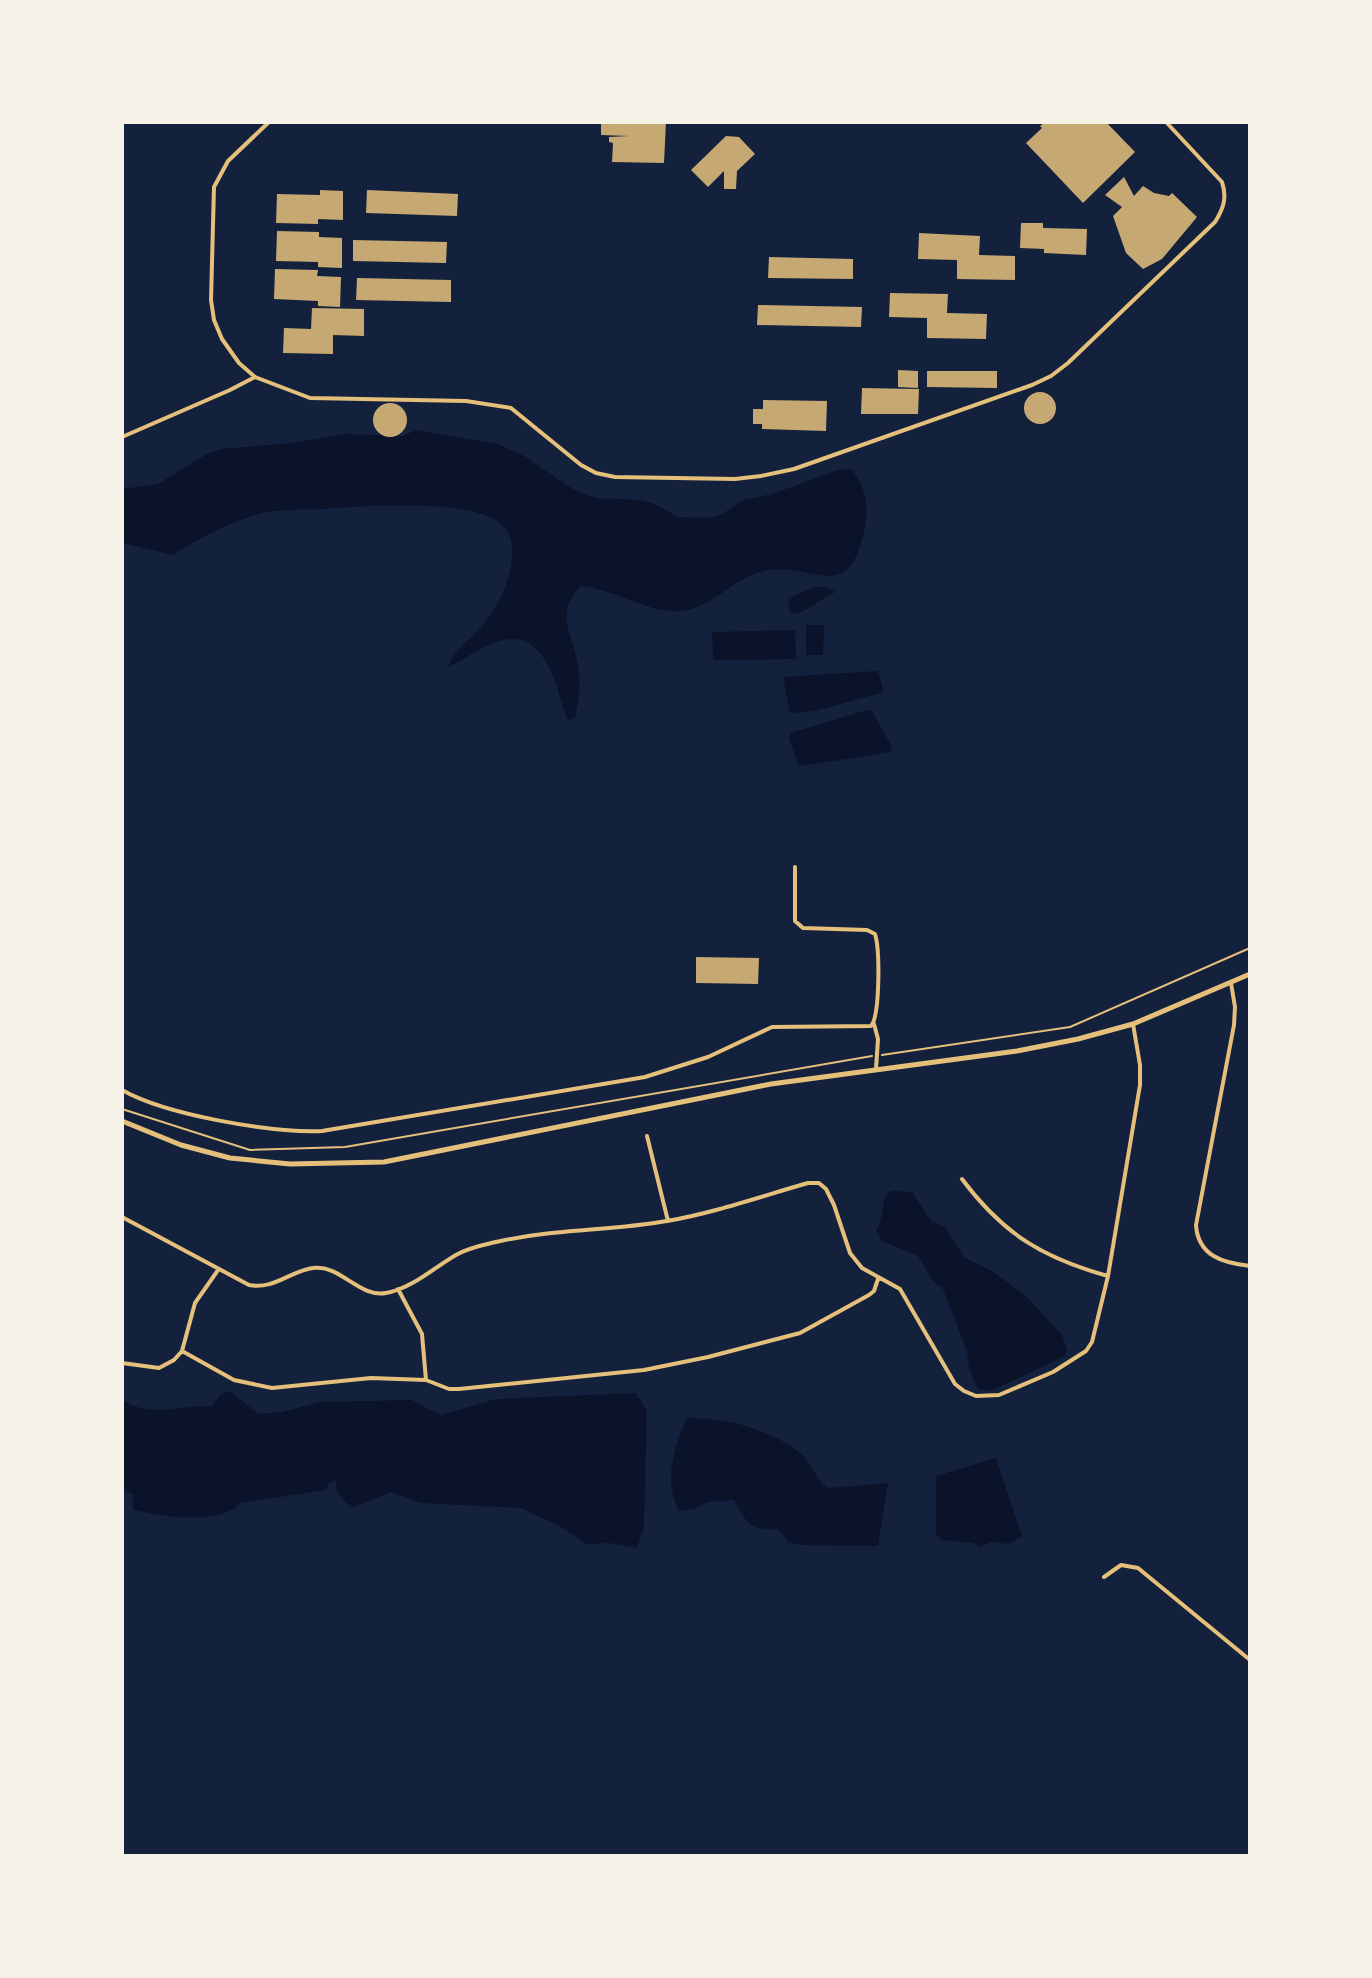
<svg xmlns="http://www.w3.org/2000/svg" width="1372" height="1978" viewBox="0 0 1372 1978" font-family="Ubuntu,sans-serif">
<style>
.water{fill:#0b132b}
.building{fill:#c6a872}
.lines{fill:none;stroke-linecap:round;stroke-linejoin:round}
.path{stroke:#e5c07b;stroke-width:2}
.minor{stroke:#e5c07b;stroke-width:4}
.tertiary{stroke:#e5c07b;stroke-width:5}
</style>
<rect width="100%" height="100%" fill="#14213d"/>
<path class="water" d="M416,430L498,444L524,456L573,489L596,498L639,500L653,503L678,517L707,518L721,515L743,500L772,494L838,470L851,469C865,485 869,506 865,526C849,613 810,556 757,573C731,582 710,608 681,611C650,614 614,589 581,586C554,613 572,632 578,665C581,682 579,700 575,717L568,721C555,685 546,623 493,643C477,649 464,660 448,667C459,643 468,643 483,625C500,605 514,574 512,546C511,533 504,524 492,518C454,500 365,506 322,509C304,510 285,509 267,512C238,518 197,539 173,555L122,543V489L158,484L207,454L221,449L291,443L346,434L403,436Z
M816,587H828L835,592L800,613L791,614L788,601L795,595Z
M806,625H824L823,655H806Z
M795,630L796,659L713,660L712,632Z
M878,671L884,692L815,711L790,713L783,677Z
M867,710L872,711L892,747L890,752L802,766L798,764L789,738L791,733Z
M892,1191L912,1192L931,1221L945,1227L965,1258L992,1271L1026,1296L1062,1335L1067,1350L1065,1356L993,1390H978L969,1369L967,1351L943,1289L933,1281L918,1256L882,1241L876,1231C883,1218 882,1209 885,1196Z
M230,1391L258,1414L282,1412L320,1402L412,1400L440,1415L496,1399L636,1393L647,1411L644,1528L637,1548L609,1543L587,1544L561,1527L521,1508L420,1503L391,1492L351,1508L337,1493L336,1481L330,1482L325,1490L241,1503C218,1527 163,1516 133,1510V1494L122,1489V1400C149,1418 181,1405 212,1406L220,1395Z
M687,1418C724,1417 771,1429 800,1453C811,1461 815,1478 827,1488L888,1483L878,1546L800,1545L788,1542L778,1529C751,1532 745,1521 734,1500L707,1502L696,1508L679,1511C663,1480 674,1448 687,1418Z
M996,1458L1022,1536L1009,1544L992,1542L979,1547L973,1543L942,1540L936,1534V1476Z"/>
<path class="building" d="M601,122H666L664,163L612,162L613,143L609,142V137L629,136L601,135Z
M1045,122H1106L1135,152L1083,203L1026,143L1042,128L1040,126Z
M726,136L739,137L755,154L737,171L736,189H724V171L708,187L691,170Z
M1124,177L1134,196L1143,186L1154,193L1169,196L1172,193L1197,217L1162,259L1143,269L1126,253L1113,216L1122,207L1105,195Z
M320,190L343,191V220L318,219V224L276,223L277,194L320,195Z
M367,190L458,194L457,216L366,213Z
M1021,223H1043V228L1087,229L1086,255L1044,253V249L1020,248Z
M277,231L319,232V237L342,238V268L318,267V262L276,261Z
M919,233L980,236L979,255L1015,256V280L957,279V260L918,259Z
M353,240L447,242L446,263L353,261Z
M769,257L853,259V279L768,278Z
M275,269L318,270L317,276L341,277L340,307L318,306V301L274,299Z
M357,278L451,280V302L356,300Z
M890,293L948,294L947,313L987,314L986,339L927,338V318L889,317Z
M758,305L862,307L861,327L757,325Z
M312,308L364,309V336L333,335V354L283,353L284,328L311,329Z
M898,370L918,371V388L898,387Z
M927,371H997V388L927,387Z
M862,388L919,389L918,414H861Z
M1024 408a16 16 0 1 1 32 0a16 16 0 1 1-32 0Z
M763,400L827,401L826,431L762,429V424H753V409H763Z
M373 420a17 17 0 1 1 34 0a17 17 0 1 1-34 0Z
M696,957L759,958L758,984L696,983Z"/>
<g class="lines">
<path class="path" d="M882,1055L1070,1027L1250,948
M122,1109L250,1150L345,1147L872,1056"/>
<path class="minor" d="M269,122L228,161L214,187L211,300L214,320L222,339L239,363L255,377L310,398L466,401L511,408L581,465L596,473L615,477L735,479L761,476L794,469L1032,385L1051,376L1068,363L1215,222C1224,208 1227,197 1222,182L1166,122
M122,437L230,390L255,377
M1231,983L1235,1007L1234,1025L1196,1225C1198,1256 1223,1263 1250,1266
M874,1024L878,1039L876,1069
M122,1090C166,1115 271,1133 322,1131L645,1077L708,1057L772,1027L871,1026C880,1016 880,950 875,934L867,930L803,928L795,921V867
M647,1136L668,1221
M962,1179C1003,1234 1043,1258 1108,1276
M122,1217L249,1285C274,1290 290,1271 313,1268C340,1264 359,1298 386,1293C411,1289 435,1267 456,1255C468,1248 483,1245 496,1242C552,1229 611,1231 667,1221C714,1213 762,1196 808,1183H819L826,1189L834,1205L850,1253L862,1268L900,1289L955,1384L964,1391L976,1396L999,1395L1053,1372L1086,1351L1092,1342L1108,1276L1140,1085V1065L1133,1024
M398,1289L422,1334L426,1380L449,1389H459L644,1370L708,1357L800,1333L869,1295L874,1291L878,1279
M182,1351L234,1380L272,1388L371,1378L426,1380
M122,1363L159,1368L174,1360L182,1351L195,1303L218,1270
M1104,1577L1121,1565L1138,1568L1250,1660"/>
<path class="tertiary" d="M122,1121L181,1145L230,1158L290,1164L384,1162L771,1084L1017,1051L1078,1039L1133,1024L1250,974"/>
</g>
<rect width="1372" height="1978" fill="none" stroke="#f6f1e7" stroke-width="248"/>
</svg>
